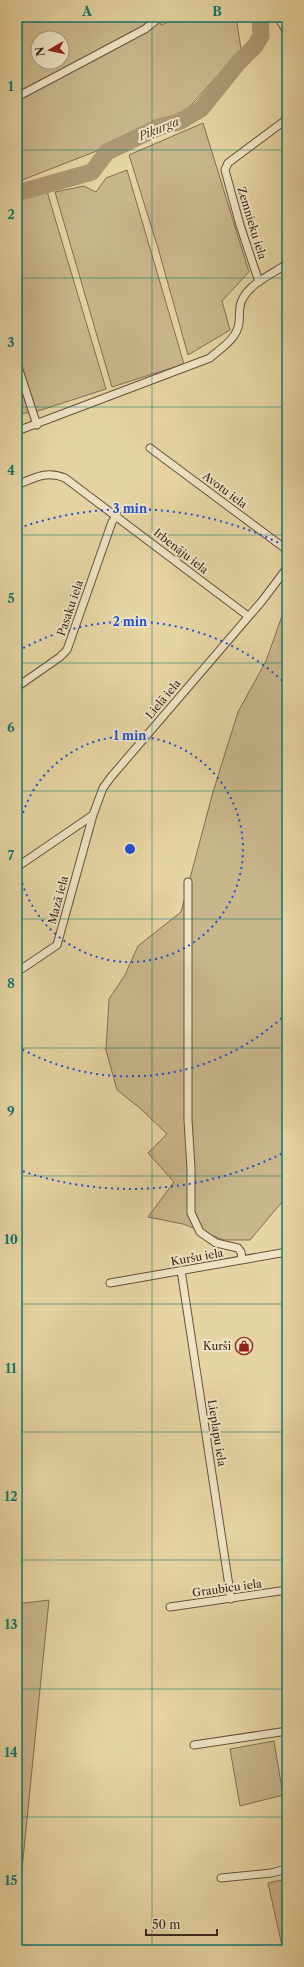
<svg xmlns="http://www.w3.org/2000/svg" width="304" height="1967" viewBox="0 0 304 1967" font-family="'Libre Caslon Text',serif">
<style>
.green{fill:#c9b68b;stroke:#846d52;fill-rule:evenodd}
.lines{fill:none;stroke-linecap:round;stroke-linejoin:round}
.river{stroke:#ad9874;stroke-width:17}
.street-casing{stroke:#68503c;stroke-width:9}
.street{stroke:#efe3c3;stroke-width:7}
.grid{fill:none;stroke:#0f766e;stroke-width:1;stroke-opacity:0.55}
.ring{fill:none;stroke:#1d4ed8;stroke-width:2;stroke-dasharray:2 4}
.labels{text-anchor:middle;stroke-width:4;stroke-linejoin:round;paint-order:stroke}
.street-label{font-size:11px;fill:#3e241a;stroke:#efe3c3}
.poi-label{font-size:11px;fill:#3e241a;stroke:#efe3c3;text-anchor:end}
.water-label{font-size:12px;font-style:italic;fill:#5f4735;stroke:#efe3c3}
.centre{fill:#1d4ed8;stroke:#efe3c3;stroke-width:2}
.ring-label{font-size:12px;text-anchor:middle;font-weight:bold;fill:#1d4ed8;stroke:#efe3c3;stroke-width:4;stroke-linejoin:round;paint-order:stroke}
.neatline{fill:none;stroke:#0f766e;stroke-width:1.5}
.grid-label{font-size:13px;text-anchor:middle;font-weight:bold;fill:#0f766e}
</style>
<rect width="100%" height="100%" fill="#e6d4a2"/>
<filter id="stains"><feTurbulence type="fractalNoise" baseFrequency=".005" numOctaves="4"/><feColorMatrix values="0 0 0 0 .2 0 0 0 0 .09 0 0 0 0 .02 0 0 0 .5 -.17"/></filter>
<radialGradient id="worn" r=".72"><stop offset=".6" stop-color="#630" stop-opacity="0"/><stop offset="1" stop-color="#630" stop-opacity=".3"/></radialGradient>
<path class="green" d="M17,17H161V25L180,17H236L241,49L179,119L17,182ZM38,38H62V62H38Z
M203,123L249,272L222,301L230,330L188,355L158,248L129,155Z
M127,170L184,364L112,387L55,192L84,186L96,192L106,178Z
M46,188L106,389L35,412L17,414V198Z
M287,602V1196L250,1240H224L183,1224L148,1217L174,1182L148,1153L167,1134L141,1109L117,1090L106,1050L109,999L125,975L138,946L181,912L213,792L238,712L266,661Z
M49,1600L17,1919V1604Z
M274,1741L283,1795L240,1806L230,1749Z
M287,1879V1945L282,1946L268,1883Z"/>
<g class="lines">
<path class="river" d="M17,193L92,172L107,152L159,127L179,122L201,109L238,63L255,46L261,36L260,17"/>
<defs>
<path id="street" d="M278,17L287,32
M17,97L145,29L160,17
M259,282L240,225L225,170L228,163L287,119
M17,364L37,425
M17,431L210,358C221,348 237,339 239,323C240,314 238,306 243,298C251,283 272,274 287,264
M150,448L287,550
M17,485C34,478 47,470 65,478L248,616
M17,687L60,657L67,650L112,522L117,515
M17,867L93,815L103,788L111,777L262,601L287,568
M188,882V1120L191,1168V1213L200,1232L216,1243L238,1248L241,1252L242,1260
M17,972L57,945L93,815
M181,1270L231,1599
M110,1283L287,1252
M170,1607L287,1590
M194,1745L287,1731
M221,1878L271,1873L287,1869"/>
</defs>
<use href="#street" class="street-casing"/>
<use href="#street" class="street"/>
</g>
<path class="grid" d="M152,17V1950M17,150H287M17,278H287M17,407H287M17,535H287M17,663H287M17,791H287M17,919H287M17,1048H287M17,1176H287M17,1304H287M17,1432H287M17,1560H287M17,1689H287M17,1817H287"/>
<g class="ring">
<path d="M17 848A113 113 0 1 1 17 850"/>
<path d="M286 1014A227 227 0 0 1 18 1047M18 651A227 227 0 0 1 286 684"/>
<path d="M287 1151A340 340 0 0 1 19 1170M19 528A340 340 0 0 1 287 547"/>
</g>
<defs>
<symbol id="shop-ring" viewBox="-11 -11 22 22"><circle r="9.5" fill="#efe3c3" stroke="#8f2418" stroke-width="1.5"/><path d="M-5-2.5h2.3a2.7 3.5 0 0 1 5.4 0H5L5.5 6h-11ZM-1.5-2.5h3a1.5 2.3 0 0 0-3 0Z" fill="#8f2418"/></symbol>
</defs>
<g fill-rule="evenodd">
<use href="#shop-ring" x="234" y="1336" width="20" height="20"/>
</g>
<g class="labels">
<g class="street-label">
<text transform="translate(252 223) rotate(73)" y="4">Zemnieku iela</text>
<text transform="translate(225 490) rotate(37)" y="4">Avotu iela</text>
<text transform="translate(181 551) rotate(38)" y="4">Irbenāju iela</text>
<text transform="translate(70 608) rotate(-71)" y="4">Pasaku iela</text>
<text transform="translate(163 699) rotate(-50)" y="4">Lielā iela</text>
<text transform="translate(58 900) rotate(-75)" y="4">Mazā iela</text>
<text transform="translate(197 1257) rotate(-10)" y="4">Kuršu iela</text>
<text transform="translate(217 1433) rotate(81)" y="4">Lieplapu iela</text>
<text transform="translate(227 1588) rotate(-8)" y="4">Graubicu iela</text>
</g>
<g class="poi-label">
<text x="231" y="1350">Kurši</text>
</g>
<g class="water-label">
<text transform="translate(159 129) rotate(-22)" y="4">Piķurga</text>
</g>
</g>
<circle cx="130" cy="849" r="6" class="centre"/>
<g class="ring-label">
<text x="130" y="513">3 min</text>
<text x="130" y="626">2 min</text>
<text x="130" y="740">1 min</text>
</g>
<rect width="304" height="1967" fill="none" stroke="#e6d4a2" stroke-width="44"/>
<g transform="translate(50 50) rotate(261)"><circle r="19" fill="#efe3c3" stroke="#a8977f"/>
<path d="M0-3L7 15L0 10L-7 15Z" fill="#8f2418"/>
<text y="-6" font-size="11" font-weight="bold" text-anchor="middle" fill="#3e241a">N</text>
</g>
<path d="M146 1929v6h71v-6" fill="none" stroke="#3e241a" stroke-width="2"/>
<text x="152" y="1929" font-size="12" fill="#3e241a" stroke="#efe3c3" stroke-width="3" paint-order="stroke">50 m</text>
<rect x="22" y="22" width="260" height="1923" class="neatline"/>
<g class="grid-label">
<text x="87" y="16">A</text>
<text x="217" y="16">B</text>
<text x="11" y="91">1</text>
<text x="11" y="219">2</text>
<text x="11" y="347">3</text>
<text x="11" y="475">4</text>
<text x="11" y="603">5</text>
<text x="11" y="732">6</text>
<text x="11" y="860">7</text>
<text x="11" y="988">8</text>
<text x="11" y="1116">9</text>
<text x="11" y="1244">10</text>
<text x="11" y="1373">11</text>
<text x="11" y="1501">12</text>
<text x="11" y="1629">13</text>
<text x="11" y="1757">14</text>
<text x="11" y="1885">15</text>
</g>
<rect width="100%" height="100%" filter="url(#stains)"/>
<rect width="100%" height="100%" fill="url(#worn)"/>
</svg>
